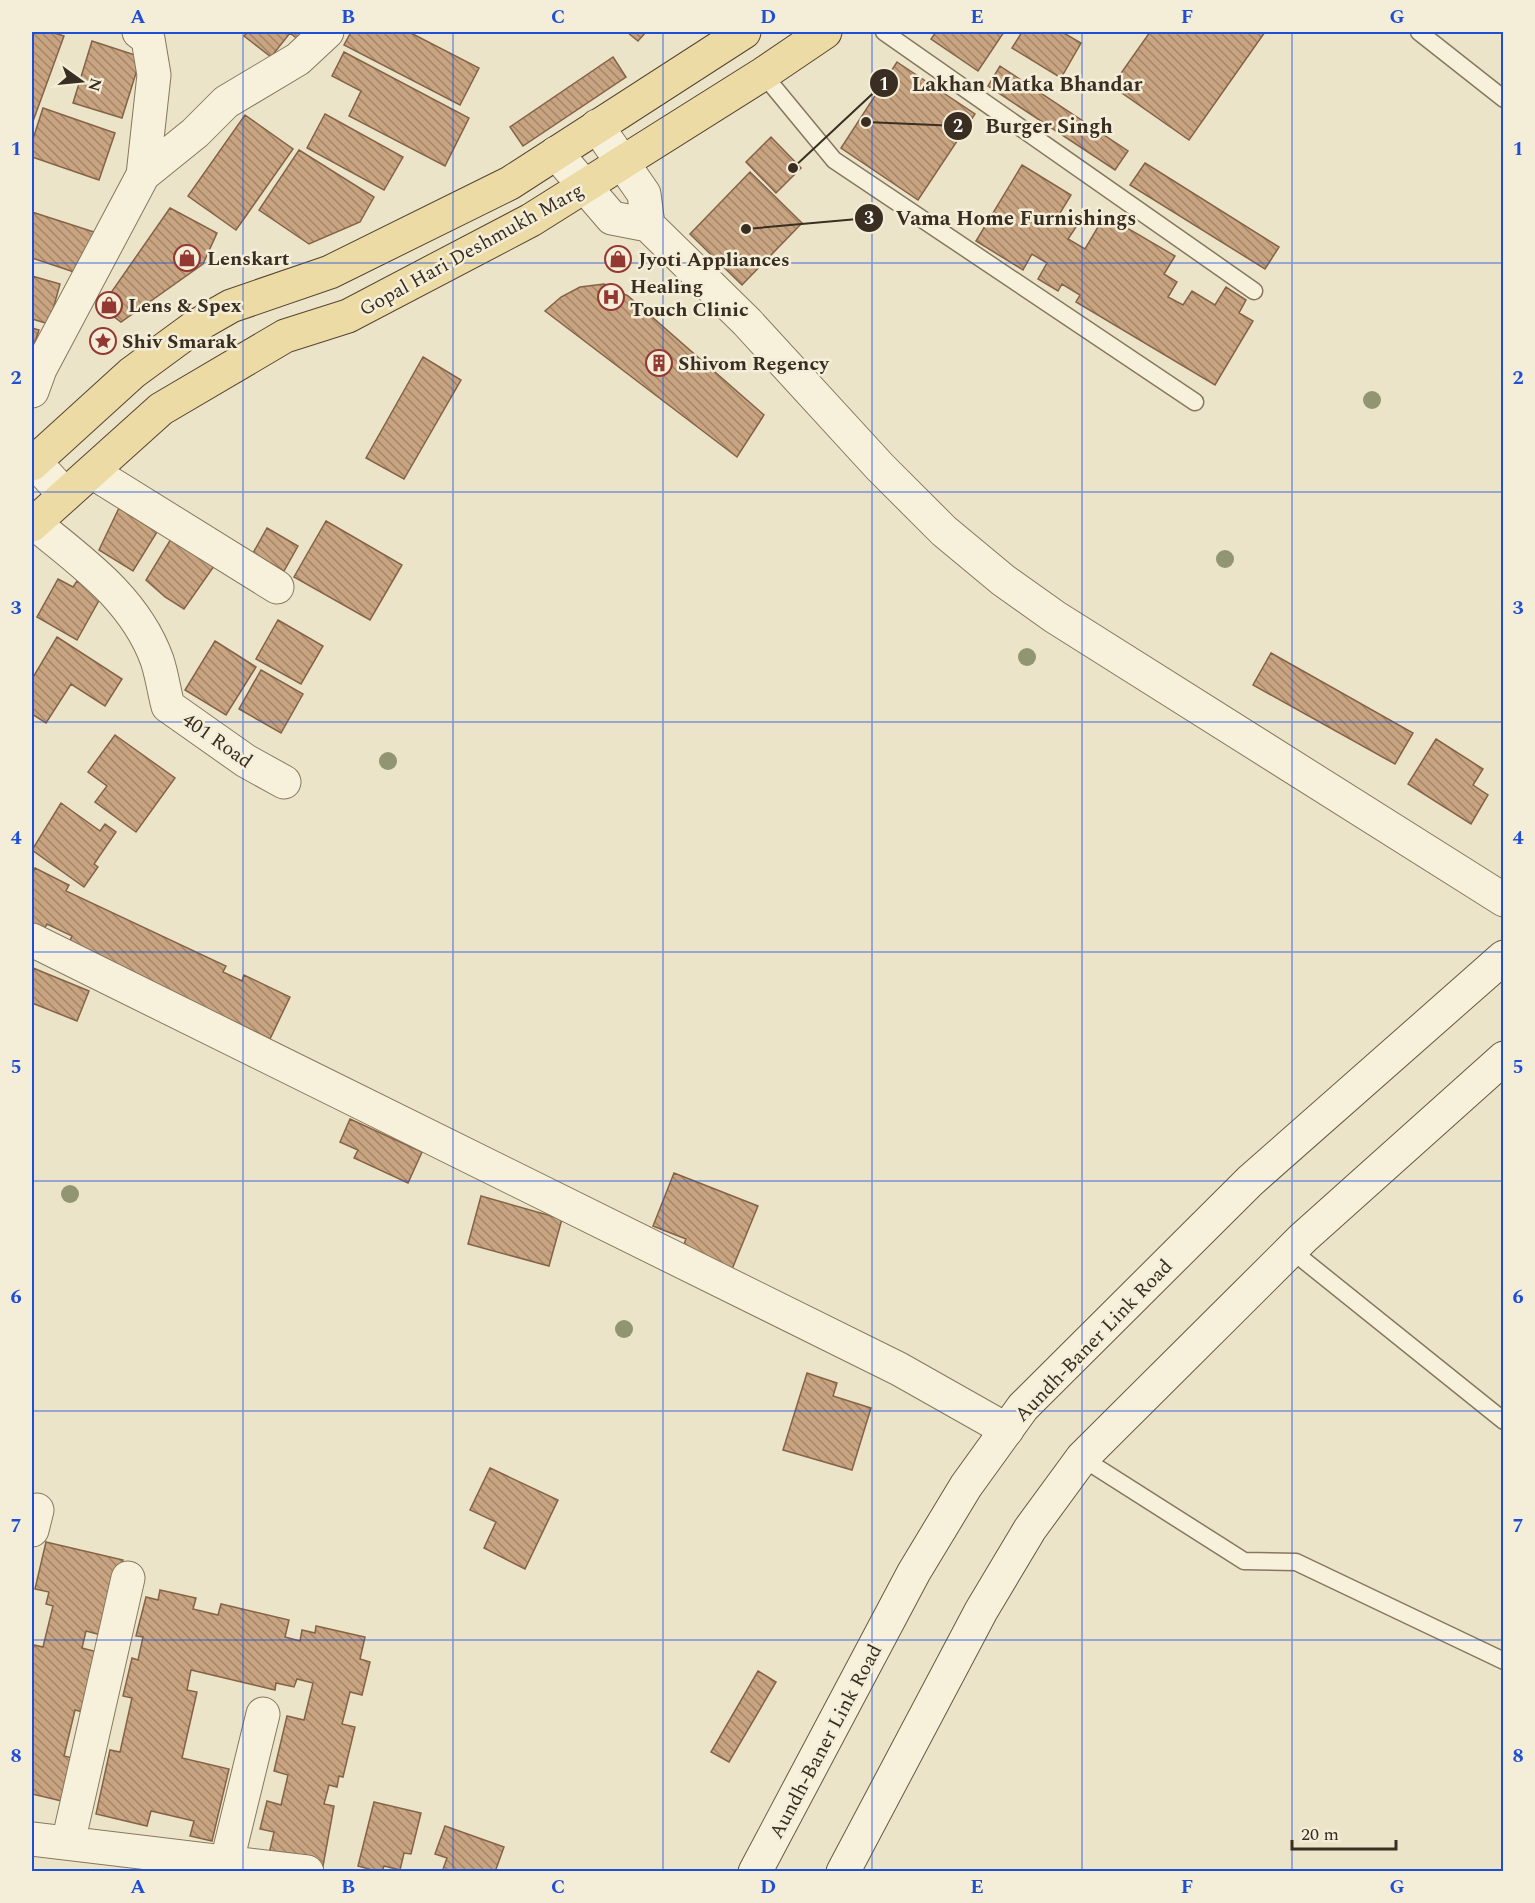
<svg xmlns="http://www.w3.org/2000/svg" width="1535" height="1903" viewBox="0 0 1535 1903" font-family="Spectral,serif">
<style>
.building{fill:url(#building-back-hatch);stroke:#856346;stroke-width:1.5}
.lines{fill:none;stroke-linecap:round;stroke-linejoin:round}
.service-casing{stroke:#87775f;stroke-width:19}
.minor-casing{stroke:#87775f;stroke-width:35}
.tertiary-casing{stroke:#87775f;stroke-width:35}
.secondary-casing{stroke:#695842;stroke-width:35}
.primary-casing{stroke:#564532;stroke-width:35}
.service{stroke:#f7f1dc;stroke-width:16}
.minor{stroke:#f7f1dc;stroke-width:33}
.tertiary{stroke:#f7f1dc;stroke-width:33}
.secondary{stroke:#f7f1dc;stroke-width:33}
.primary{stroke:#ecdba4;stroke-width:33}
.tree{fill:#919571}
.grid{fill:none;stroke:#1d4ed8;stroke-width:1.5;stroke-opacity:0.55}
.labels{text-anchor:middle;stroke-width:5;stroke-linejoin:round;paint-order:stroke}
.street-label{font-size:20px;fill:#392e21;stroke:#f4eed8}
.poi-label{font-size:20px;font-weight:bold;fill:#392e21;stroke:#f4eed8;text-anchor:start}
.leader{fill:none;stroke:#392e21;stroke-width:2}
.callout-dot{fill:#392e21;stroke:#f4eed8;stroke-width:2}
.mark-label{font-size:18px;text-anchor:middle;font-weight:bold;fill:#fff}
.callout-label{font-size:21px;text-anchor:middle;font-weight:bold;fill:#392e21;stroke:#f4eed8;stroke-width:5;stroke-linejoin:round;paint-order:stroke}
.neatline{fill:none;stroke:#1d4ed8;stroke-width:2}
.grid-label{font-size:20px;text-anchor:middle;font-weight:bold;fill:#1d4ed8}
</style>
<defs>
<pattern id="building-back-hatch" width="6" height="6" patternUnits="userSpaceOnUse" patternTransform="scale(1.5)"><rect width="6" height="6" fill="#c8a481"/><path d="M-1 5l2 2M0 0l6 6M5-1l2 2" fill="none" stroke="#a38669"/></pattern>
</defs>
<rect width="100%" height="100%" fill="#ece4c9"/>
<path class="building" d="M32,32H51L64,36L32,124Z
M248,32H315L305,45L290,33L271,57L244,36Z
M351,32H409L479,68L460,105L344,45Z
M627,32H646L638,41Z
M936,32H1004L978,71L931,39Z
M1022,32H1062L1081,43L1061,78L1012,48Z
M1150,32H1265L1189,140L1112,86Z
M92,41L141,57L122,118L73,103Z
M344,52L469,118L445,166L349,116L361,91L332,76Z
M613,57L626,77L523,146L510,127Z
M897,62L975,114L918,200L841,148Z
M1000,66L1128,151L1115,170L988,86Z
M43,108L115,133L99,180L32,157V142Z
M325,114L403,157L384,190L307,148Z
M245,115L293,149L236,230L188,196Z
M771,137L801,168L776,193L746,162Z
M299,150L374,197L360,222L309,244L259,210Z
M1145,163L1279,247L1265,269L1130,185Z
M1022,165L1071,195L1060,213L1078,224L1068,239L1085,249L1105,215L1175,256L1164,274L1177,282L1168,297L1183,305L1192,291L1215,305L1226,287L1246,300L1239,313L1253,321L1215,385L1076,302L1080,295L1062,284L1058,291L1038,279L1047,263L1032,254L1023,270L976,241Z
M750,172L802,223L742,285L690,234Z
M170,208L217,233L203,264L121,322L101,307Z
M32,212L94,232L80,274L32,258Z
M32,276L60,284L49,324L32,319Z
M604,284L628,296L764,415L737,457L545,311L561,297L580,287Z
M32,328L39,330L32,351Z
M423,357L461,380L404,479L366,458Z
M119,508L157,532L133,571L99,550Z
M326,521L402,565L370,620L294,577Z
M267,528L298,546L284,571L253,553Z
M174,534L219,559L184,609L165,597L146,580Z
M58,579L73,587L77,581L102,595L77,640L37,617Z
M278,620L323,646L301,684L256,659Z
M57,637L122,679L105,706L71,684L46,723L32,714V679Z
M215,641L256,667L226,715L185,690Z
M1271,653L1413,733L1395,764L1253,685Z
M261,670L303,694L281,733L239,709Z
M115,735L175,778L136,832L95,802L107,786L88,772Z
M1436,739L1483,769L1473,785L1488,795L1471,824L1408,784Z
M61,803L100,831L105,824L116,832L94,864L98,867L84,887L32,850Z
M35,868L69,885L66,891L226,966L223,972L242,981L244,975L290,997L270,1039L69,943L72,936L47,924L43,931L32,925V874Z
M33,968L89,991L77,1021L32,1003Z
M350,1119L422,1152L408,1183L354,1158L358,1150L340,1142Z
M674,1173L758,1206L728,1279L678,1259L686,1239L653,1226Z
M481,1196L562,1219L549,1266L468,1244Z
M807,1373L837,1383L833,1396L871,1408L852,1470L783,1450Z
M490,1468L558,1500L525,1569L484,1548L496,1522L470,1510Z
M46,1542L123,1560L105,1636L86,1631L82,1648L101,1653L87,1713L75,1710L64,1756L77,1759L66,1802L32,1794V1654L34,1645L43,1647L53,1606L46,1604L49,1592L35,1589Z
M160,1590L196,1598L193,1609L218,1615L221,1604L289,1620L285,1637L300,1641L302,1630L315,1633L316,1626L365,1637L360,1659L370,1662L362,1695L350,1692L342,1724L355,1727L343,1777L339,1776L337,1787L329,1785L324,1804L334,1806L323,1866L269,1854L274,1832L260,1829L267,1801L281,1805L288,1775L274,1771L287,1716L304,1720L313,1683L297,1679L294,1687L276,1683L275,1690L191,1670L187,1690L197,1692L182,1758L229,1769L212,1841L190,1836L194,1821L151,1811L147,1826L96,1814L110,1750L120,1752L132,1698L123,1696L132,1658L138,1660L143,1637L136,1636L146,1597L158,1600Z
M758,1671L776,1682L729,1762L711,1752Z
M374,1802L421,1813L411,1854L404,1853L400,1870L384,1866L382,1872H379L358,1866Z
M445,1826L504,1847L495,1872H442L447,1858L435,1854Z"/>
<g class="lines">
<defs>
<path id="service" d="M884,32L1254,291
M1419,32L1504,99
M763,74L834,160L1195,402
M1291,1250L1504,1421
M1082,1458L1244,1561L1296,1562L1504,1661"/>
<path id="minor" d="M143,175L195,133L226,102L298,59L327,32
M32,391L40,369L143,175L154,75L148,39L139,32
M32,459L65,495
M92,472L277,587
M34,523C82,562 135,599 157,660C162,675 164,691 168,706L246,761L284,782
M32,940L899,1369L1007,1430
M32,1530L37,1510
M32,1839L307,1872
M68,1843L128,1578
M227,1861L263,1714"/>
<path id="tertiary" d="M556,153L612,218L648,225L644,194L597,126
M648,225L747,322L880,467L944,531L1003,580L1055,617L1504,900"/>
<path id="secondary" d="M755,1872L914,1572L966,1486L1023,1407L1250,1181L1504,957
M843,1872L981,1611L1030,1529L1082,1458L1303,1238L1504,1058"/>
<path id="primary" d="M32,464L132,373L196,326L231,306L330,272L510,183L744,32
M32,525L161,409L285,336L348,316L531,220L763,74L825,32"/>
</defs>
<use href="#service" class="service-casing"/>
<use href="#minor" class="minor-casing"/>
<use href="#tertiary" class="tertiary-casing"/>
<use href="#secondary" class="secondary-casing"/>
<use href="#primary" class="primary-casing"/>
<use href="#service" class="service"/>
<use href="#minor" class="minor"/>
<use href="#tertiary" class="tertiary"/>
<use href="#secondary" class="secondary"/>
<use href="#primary" class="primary"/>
</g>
<g class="tree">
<circle cx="1372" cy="400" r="9"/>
<circle cx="1225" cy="559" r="9"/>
<circle cx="1027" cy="657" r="9"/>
<circle cx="388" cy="761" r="9"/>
<circle cx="70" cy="1194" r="9"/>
<circle cx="624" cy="1329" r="9"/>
</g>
<path class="grid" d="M243,32V1872M453,32V1872M663,32V1872M872,32V1872M1082,32V1872M1292,32V1872M32,263H1504M32,492H1504M32,722H1504M32,952H1504M32,1181H1504M32,1411H1504M32,1640H1504"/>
<defs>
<symbol id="shop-ring" viewBox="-11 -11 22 22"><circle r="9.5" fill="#f4eed8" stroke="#933832" stroke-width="1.5"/><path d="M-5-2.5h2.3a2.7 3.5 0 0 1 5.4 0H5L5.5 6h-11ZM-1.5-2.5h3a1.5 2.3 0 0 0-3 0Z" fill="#933832"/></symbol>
<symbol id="hospital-ring" viewBox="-11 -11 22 22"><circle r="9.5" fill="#f4eed8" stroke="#933832" stroke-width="1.5"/><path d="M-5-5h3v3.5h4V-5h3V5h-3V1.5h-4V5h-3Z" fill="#933832"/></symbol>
<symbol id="sight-ring" viewBox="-11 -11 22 22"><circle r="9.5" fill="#f4eed8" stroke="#933832" stroke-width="1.5"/><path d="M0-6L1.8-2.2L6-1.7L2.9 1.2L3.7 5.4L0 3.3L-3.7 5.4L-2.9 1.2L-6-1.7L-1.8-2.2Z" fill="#933832"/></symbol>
<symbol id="building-ring" viewBox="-11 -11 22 22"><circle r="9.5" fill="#f4eed8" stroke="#933832" stroke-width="1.5"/><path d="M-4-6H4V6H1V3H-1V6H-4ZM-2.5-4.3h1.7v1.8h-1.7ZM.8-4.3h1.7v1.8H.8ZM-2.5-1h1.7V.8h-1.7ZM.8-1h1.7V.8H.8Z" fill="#933832"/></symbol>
</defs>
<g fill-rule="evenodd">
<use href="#shop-ring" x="172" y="243" width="30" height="30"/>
<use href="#shop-ring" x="603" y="244" width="30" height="30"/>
<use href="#hospital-ring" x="596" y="282" width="30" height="30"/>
<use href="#shop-ring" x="94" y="290" width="30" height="30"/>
<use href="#sight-ring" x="88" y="326" width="30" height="30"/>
<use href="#building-ring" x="644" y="348" width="30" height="30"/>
</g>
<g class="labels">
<g class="street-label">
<text transform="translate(471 249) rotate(-29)" y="7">Gopal Hari Deshmukh Marg</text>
<text transform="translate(218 740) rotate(35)" y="7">401 Road</text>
<text transform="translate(1093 1340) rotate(-46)" y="7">Aundh-Baner Link Road</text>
<text transform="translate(825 1741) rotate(-62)" y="7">Aundh-Baner Link Road</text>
</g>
<g class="poi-label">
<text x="207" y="265">Lenskart</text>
<text x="638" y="266">Jyoti Appliances</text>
<text x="630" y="293">Healing<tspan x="630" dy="23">Touch Clinic</tspan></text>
<text x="128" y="312">Lens &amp; Spex</text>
<text x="122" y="348">Shiv Smarak</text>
<text x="678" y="370">Shivom Regency</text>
</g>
</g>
<path class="leader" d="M793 168L884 83M866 122L958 126M746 229L869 218"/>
<g class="callout-dot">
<circle cx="793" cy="168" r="6"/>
<circle cx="866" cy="122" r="6"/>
<circle cx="746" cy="229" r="6"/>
<circle cx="884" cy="83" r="15"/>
<circle cx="958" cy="126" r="15"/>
<circle cx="869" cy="218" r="15"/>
</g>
<g class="mark-label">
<text x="884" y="90">1</text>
<text x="958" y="132">2</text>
<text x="869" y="224">3</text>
</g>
<g class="callout-label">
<text x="1027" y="91">Lakhan Matka Bhandar</text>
<text x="1049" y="133">Burger Singh</text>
<text x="1016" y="225">Vama Home Furnishings</text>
</g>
<rect width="1535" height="1903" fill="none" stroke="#f4eed8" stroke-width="66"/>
<g transform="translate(81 81) rotate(105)" stroke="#f4eed8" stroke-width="4.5" paint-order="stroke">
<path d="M0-4.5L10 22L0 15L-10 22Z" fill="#392e21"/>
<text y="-9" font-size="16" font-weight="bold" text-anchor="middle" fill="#392e21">N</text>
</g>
<path d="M1292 1840v9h104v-9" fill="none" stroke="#392e21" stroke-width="3"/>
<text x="1301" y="1840" font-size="18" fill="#392e21" stroke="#f4eed8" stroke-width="4.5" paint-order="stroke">20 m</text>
<rect x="33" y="33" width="1469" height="1837" class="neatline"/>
<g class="grid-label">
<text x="138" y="23">A</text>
<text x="348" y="23">B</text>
<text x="558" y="23">C</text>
<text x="768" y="23">D</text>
<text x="977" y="23">E</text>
<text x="1187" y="23">F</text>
<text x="1397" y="23">G</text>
<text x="16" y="155">1</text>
<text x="1518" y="155">1</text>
<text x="16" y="384">2</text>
<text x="1518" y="384">2</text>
<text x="16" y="614">3</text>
<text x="1518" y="614">3</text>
<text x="16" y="844">4</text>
<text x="1518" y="844">4</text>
<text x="16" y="1073">5</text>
<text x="1518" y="1073">5</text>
<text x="16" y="1303">6</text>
<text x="1518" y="1303">6</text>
<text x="16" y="1532">7</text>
<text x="1518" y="1532">7</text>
<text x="16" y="1762">8</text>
<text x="1518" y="1762">8</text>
<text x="138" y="1893">A</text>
<text x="348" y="1893">B</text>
<text x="558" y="1893">C</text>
<text x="768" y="1893">D</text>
<text x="977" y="1893">E</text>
<text x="1187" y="1893">F</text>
<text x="1397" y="1893">G</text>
</g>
</svg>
